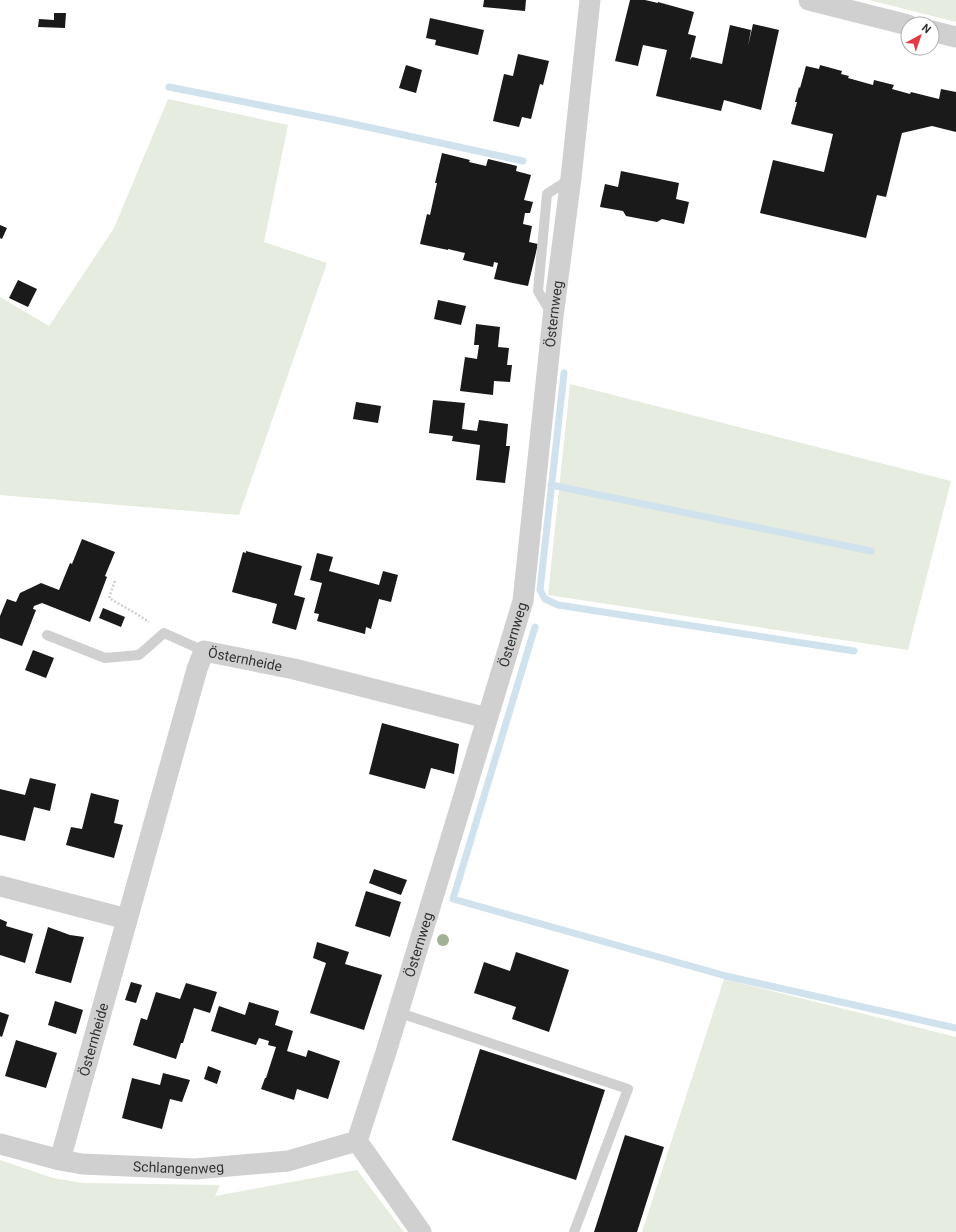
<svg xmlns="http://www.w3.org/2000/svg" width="956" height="1232" viewBox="0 0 956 1232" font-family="Roboto,sans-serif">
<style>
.green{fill:#e6ecdf}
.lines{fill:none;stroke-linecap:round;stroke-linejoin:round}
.stream{stroke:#cfe2ee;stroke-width:7}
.building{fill:#1a1a1a}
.path{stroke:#cdcdcd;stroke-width:2.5;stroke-dasharray:2 2;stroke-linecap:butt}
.service{stroke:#d0d0d0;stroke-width:10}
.minor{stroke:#d0d0d0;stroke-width:21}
.tree{fill:#a2b095}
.labels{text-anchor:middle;stroke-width:4;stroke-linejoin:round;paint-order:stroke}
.street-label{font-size:14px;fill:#333;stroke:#fff}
</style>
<rect width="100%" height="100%" fill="#fff"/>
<path class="green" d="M869,0H956V22Z
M168,99L288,125L264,242L327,263L239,515L0,495V297L49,326L114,228Z
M570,384L951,481L908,650L548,595Z
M724,979L956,1037V1232H642Z
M0,1160L53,1178L83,1183L220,1185L215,1196L357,1170L404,1232H0Z"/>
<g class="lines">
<path class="stream" d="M169,87L335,120L523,161
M564,373L540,590L545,599L558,605L854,651
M551,485L871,551
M535,627L453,899L726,976L956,1028"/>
</g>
<path class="building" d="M484,0H526L525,11L483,7Z
M630,0H645L658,3V2L694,12L688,34L696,36L690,60L692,57L722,64L730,25L751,30L748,46L753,24L779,30L761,110L724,100L721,111L656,96L667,50L643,45L638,66L615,61Z
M54,13H66L65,28L38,27L39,19L54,20Z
M430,18L484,30L478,55L435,45L436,40L426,38Z
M518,54L549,61L543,85L540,84L531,119L522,117L519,127L493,121L504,74L513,76Z
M406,65L422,70L416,93L399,88Z
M820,65L842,71L841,74L849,76L848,78L873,85L874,80L894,85L892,89L910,94L911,92L939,99L941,89L956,92V132L932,126L902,133L886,197L877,195L866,238L760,213L773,160L824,172L833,134L791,124L797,102H795L799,87L800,88L806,66L819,69Z
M442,153L470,160L469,162L486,166L488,159L517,166L516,171L531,175L524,200L533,202L530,213H525L523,224L532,226L529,242L538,244L528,286L494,279L498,263L494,262L493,267L463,260L465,253L448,249V250L420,244L427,214L430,215L437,183H435Z
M621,171L679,183L676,199L689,202L684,224L662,219L657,222L626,216L623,211L600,207L605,184L618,187Z
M0,225L7,228L2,239L0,238Z
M18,280L37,289L28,307L9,298Z
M438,300L466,306L461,325L434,319Z
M476,324L500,327L498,347L509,348L507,365H512L510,382L494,381L493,395L460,391L465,357L477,359L479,345H474Z
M433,400L465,403L462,429L477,431L479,420L508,424L506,446H510L505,483L476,480L480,445L452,441L453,436L429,433Z
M356,402L381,406L378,423L353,419Z
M82,539L115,552L105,576L107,577L90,622L42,603L34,606L33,609L36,610L22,646L0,638V616L7,599L16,602L20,593L41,583L59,590L70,563L72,564Z
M246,551L302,566L294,595L305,598L296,630L272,623L277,604L232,592L243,552L246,553Z
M317,553L333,557L329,571L379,585L383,571L398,575L391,602L379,599L371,629L366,627L365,634L317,621L319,614L314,613L322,583L310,580Z
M103,608L125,617L121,627L99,618Z
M33,650L54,658L46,678L25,670Z
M382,723L459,744L454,774L431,768L425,789L369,774Z
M30,778L56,784L50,811L34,807L25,841L0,835V789L25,795Z
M91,793L119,800L114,823L123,825L114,858L66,845L71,827L82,829Z
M374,869L407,880L401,895L369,883Z
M366,891L401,902L390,937L355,926Z
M0,919L7,922L6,926L33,934L25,963L0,955Z
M48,927L70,935L84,937L71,983L35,973Z
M317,942L349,952L345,964L382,975L364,1030L310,1013L326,963L313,958Z
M516,952L569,970L549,1032L512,1019L516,1007L474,993L484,962L510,971Z
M131,982L142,985L136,1003L125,1000Z
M186,983L217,992L210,1013L194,1008L183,1043H181L176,1059L133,1045L141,1018L147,1020L156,992L180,999Z
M55,1001L83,1010L76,1034L48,1025Z
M249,1002L279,1011L275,1025L293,1031L287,1051L306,1057L308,1050L340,1061L328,1099L297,1089L294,1100L261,1089L265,1078H266L276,1047L268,1045L269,1041L259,1038L256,1045L211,1031L219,1006L245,1015Z
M0,1012L9,1015L2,1037L0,1036Z
M16,1040L57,1053L46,1088L5,1076Z
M480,1049L605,1090L576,1180L452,1140Z
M208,1066L221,1071L217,1084L204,1079Z
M163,1073L190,1080L182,1102L170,1099L162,1129L122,1118L132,1078L160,1085Z
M625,1135L664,1147L637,1232H594Z"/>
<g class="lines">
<path class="path" d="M115,581L109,598L135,613L149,622"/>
<path class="service" d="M551,313L538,291L547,194L570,179
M47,635L105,658L139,655L164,633L204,651
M397,1012L628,1089L574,1232"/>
<g class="minor">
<path d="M809,0L908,25"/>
<path d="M932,31L956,37"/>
<path d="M0,886L127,919"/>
<path id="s1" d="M0,1144L60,1160L82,1164L195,1169L288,1161L357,1141"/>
<path id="s2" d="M60,1160L197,669L204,651L294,669L487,718"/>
<path id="s3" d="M421,1232L357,1141L386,1052L523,601L553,317L571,178L590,0"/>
</g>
</g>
<circle class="tree" cx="443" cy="940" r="6"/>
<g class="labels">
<g class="street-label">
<text dy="5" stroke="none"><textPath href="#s3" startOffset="965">Östernweg</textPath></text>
<text dy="5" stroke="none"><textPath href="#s3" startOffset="641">Östernweg</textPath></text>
<text dy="5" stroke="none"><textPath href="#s2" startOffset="571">Östernheide</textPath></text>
<text dy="5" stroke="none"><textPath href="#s3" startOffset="317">Östernweg</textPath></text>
<text dy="5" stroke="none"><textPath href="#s2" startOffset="125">Östernheide</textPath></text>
<text dy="5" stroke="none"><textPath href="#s1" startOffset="181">Schlangenweg</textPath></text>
</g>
</g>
<g transform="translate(920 36) rotate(40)"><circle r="19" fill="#ffffff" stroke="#adadad"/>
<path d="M0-3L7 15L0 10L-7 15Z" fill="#e63946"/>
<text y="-6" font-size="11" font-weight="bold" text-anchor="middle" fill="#333333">N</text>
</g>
</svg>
